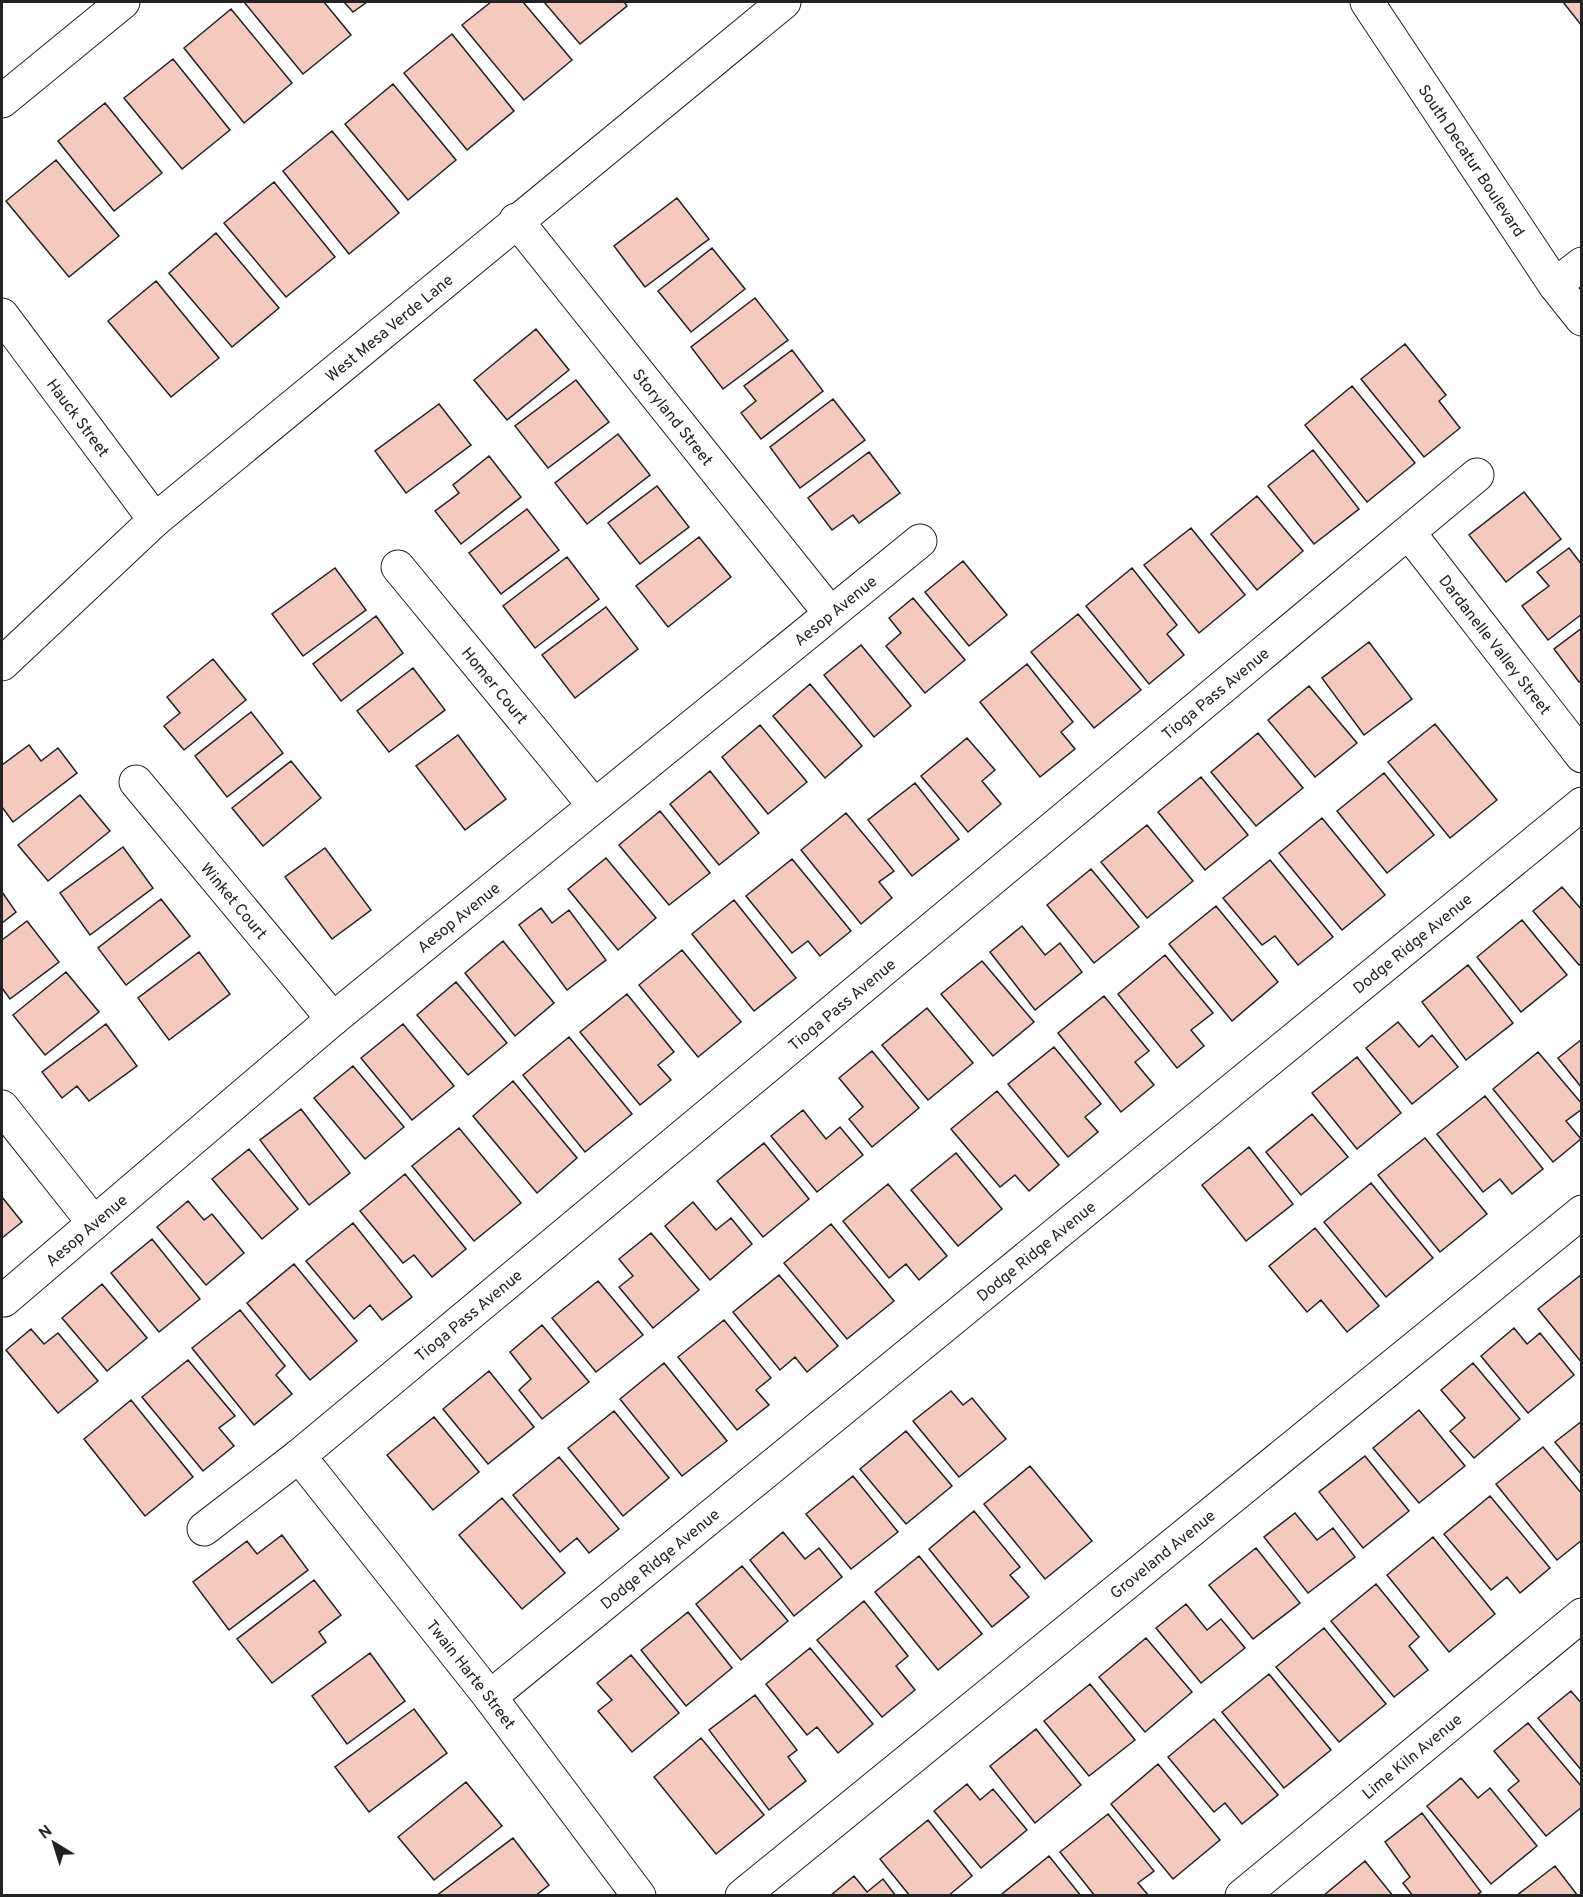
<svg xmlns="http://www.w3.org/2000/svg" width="1583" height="1897" viewBox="0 0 1583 1897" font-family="Overpass,sans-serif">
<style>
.building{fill:#f3c9c0;stroke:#222;stroke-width:1.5}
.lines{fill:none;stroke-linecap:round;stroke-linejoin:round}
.minor-casing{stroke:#222;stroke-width:35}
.major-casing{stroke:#222;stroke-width:35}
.minor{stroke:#fff;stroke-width:33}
.major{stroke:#fff;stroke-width:33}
.labels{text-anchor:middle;stroke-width:4.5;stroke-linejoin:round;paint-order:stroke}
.street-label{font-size:16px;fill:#222;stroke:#fff}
</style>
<rect width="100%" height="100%" fill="#fff"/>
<path class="building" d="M244,2H324L351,35L303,74Z
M344,2H367L353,12Z
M491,2H523L572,60L524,100L462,25Z
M544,2H624L627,6L580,44Z
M1563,2H1582V26Z
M231,9L292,83L244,123L184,48Z
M452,34L514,111L467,150L404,73Z
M173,59L230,130L182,169L124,98Z
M393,84L456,160L408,200L345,124Z
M105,103L162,173L114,211L58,141Z
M332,131L399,213L349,254L283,171Z
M56,160L119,236L69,277L6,201Z
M274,182L335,257L286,297L224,223Z
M677,198L709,239L645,287L614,246Z
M216,233L279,308L232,347L169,273Z
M712,248L745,289L691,332L658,291Z
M156,281L219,358L171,397L108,321Z
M755,298L788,340L723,389L691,347Z
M536,329L569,370L507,420L474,380Z
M1405,344L1446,395L1439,401L1460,428L1424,457L1361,379Z
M792,350L823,391L761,439L741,413L756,401L744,386Z
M576,380L609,422L548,468L515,426Z
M1352,386L1415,463L1367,502L1305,425Z
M833,399L865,440L800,488L770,447Z
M439,404L471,445L406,493L375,451Z
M618,434L650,475L587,524L555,483Z
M1313,450L1359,509L1314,544L1268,486Z
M869,452L900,493L859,523L853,515L832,530L808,498Z
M489,456L521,497L461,544L435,511L459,493L453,485Z
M657,486L689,527L640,564L608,523Z
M1524,492L1561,539L1506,582L1469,535Z
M1257,496L1303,551L1257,590L1211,534Z
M527,509L559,550L501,594L469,553Z
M1191,528L1245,595L1199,633L1144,565Z
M699,537L731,577L668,627L636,586Z
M1569,548L1582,565V614L1548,640L1522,606L1549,586L1537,572Z
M567,557L599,599L535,648L503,606Z
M963,561L1007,615L969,646L925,592Z
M335,568L366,610L303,656L272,614Z
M1132,568L1177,625L1167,634L1184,655L1149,684L1086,606Z
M913,598L965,660L925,693L886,646L901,633L889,618Z
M606,607L638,649L575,698L542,655Z
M1078,614L1141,690L1094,728L1031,652Z
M376,616L403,653L341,701L313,664Z
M1582,628V680L1579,682L1554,649Z
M1369,642L1412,699L1364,735L1322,678Z
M861,645L911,706L874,737L824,675Z
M213,659L246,700L184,750L164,726L180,713L167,697Z
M1027,664L1073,722L1061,732L1075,749L1040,777L980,702Z
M413,668L445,710L389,752L357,711Z
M810,684L862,746L825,778L773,716Z
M1309,686L1357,743L1315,777L1268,720Z
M251,712L283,753L227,797L195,756Z
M1435,724L1497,800L1450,838L1388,762Z
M760,725L807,782L768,814L722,757Z
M1258,733L1303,788L1256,826L1211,772Z
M458,735L506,799L465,830L416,766Z
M967,738L995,770L982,781L1001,804L968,832L921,776Z
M29,745L41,761L58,748L77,773L13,822L2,807V765Z
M291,761L321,798L263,846L232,808Z
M710,771L759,833L719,865L670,804Z
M1384,773L1434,835L1387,873L1337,811Z
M1201,777L1248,835L1205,870L1158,812Z
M915,783L959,839L912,876L868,820Z
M80,795L110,831L48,881L18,845Z
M660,811L710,873L669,905L619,845Z
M846,813L894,871L879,882L892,898L861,924L801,850Z
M1322,818L1385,895L1342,930L1279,853Z
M1147,825L1193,881L1147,918L1101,862Z
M123,847L153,888L90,935L60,893Z
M325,848L371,910L332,939L285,877Z
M606,858L656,918L618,950L568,889Z
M792,859L851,931L820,956L808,941L792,953L746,896Z
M1270,860L1333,937L1298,965L1275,936L1262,945L1223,898Z
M1091,869L1139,927L1094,963L1047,905Z
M1562,887L1582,910V963L1579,965L1533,911Z
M2,892L16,912L2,923Z
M161,899L190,936L126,985L98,948Z
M734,900L796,978L754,1011L692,934Z
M1216,906L1278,982L1232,1021L1169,944Z
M541,908L552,923L569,910L606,960L567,990L519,925Z
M1522,920L1567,975L1521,1012L1477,957Z
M27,921L59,962L10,999L2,988V940Z
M1022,926L1045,955L1060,943L1082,972L1035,1010L990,952Z
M503,941L554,1003L515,1036L465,973Z
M682,950L741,1022L698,1057L639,985Z
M199,952L230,994L169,1040L138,998Z
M1165,955L1213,1013L1191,1030L1204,1046L1177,1068L1118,994Z
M982,961L1034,1022L993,1056L941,994Z
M1468,965L1513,1023L1466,1060L1422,1002Z
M66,972L99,1012L45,1055L13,1015Z
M456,982L507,1043L468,1075L417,1015Z
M627,994L674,1052L658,1065L671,1080L640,1105L580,1032Z
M1104,996L1149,1051L1135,1062L1154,1085L1121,1112L1058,1033Z
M927,1008L973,1063L928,1100L882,1045Z
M1398,1022L1419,1047L1432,1035L1458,1067L1412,1104L1366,1048Z
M106,1024L137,1066L89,1101L77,1086L62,1098L42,1072Z
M403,1024L454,1086L412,1120L361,1058Z
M569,1037L632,1114L585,1152L523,1075Z
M1582,1039V1088L1558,1058Z
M1054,1047L1101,1104L1085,1117L1098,1132L1068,1157L1008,1084Z
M872,1051L919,1108L872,1147L849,1119L863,1107L839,1078Z
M1538,1052L1582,1104V1109L1566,1121L1581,1139L1553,1162L1493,1089Z
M1357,1057L1401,1113L1357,1149L1312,1093Z
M353,1066L404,1127L365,1159L314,1098Z
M513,1081L577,1158L537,1193L473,1116Z
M997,1091L1059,1165L1029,1191L1015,1175L1000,1187L951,1129Z
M1485,1096L1543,1169L1512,1194L1500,1179L1483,1192L1437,1134Z
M301,1109L350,1173L309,1205L260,1140Z
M803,1110L826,1139L840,1127L863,1155L817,1192L771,1136Z
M1312,1114L1348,1157L1301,1195L1266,1152Z
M459,1128L521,1203L474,1241L412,1166Z
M1425,1138L1487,1214L1440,1252L1378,1175Z
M764,1143L809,1199L763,1237L717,1181Z
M1249,1147L1293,1204L1246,1241L1202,1185Z
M249,1149L298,1209L262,1239L212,1179Z
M956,1153L1002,1209L958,1246L911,1190Z
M405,1174L466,1249L432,1277L414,1255L403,1263L360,1211Z
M1371,1183L1433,1258L1386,1297L1324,1222Z
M888,1184L947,1256L919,1280L906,1264L889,1278L843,1221Z
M2,1197L22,1222L2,1238Z
M188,1201L204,1220L212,1214L244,1253L206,1285L157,1227Z
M693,1202L716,1230L731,1218L752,1244L710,1280L665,1226Z
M353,1223L412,1297L382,1320L370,1305L354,1319L306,1261Z
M831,1224L894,1301L847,1339L784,1263Z
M1315,1228L1379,1306L1347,1332L1321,1300L1307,1312L1269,1266Z
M651,1233L699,1290L653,1328L619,1287L633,1276L619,1259Z
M152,1239L200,1299L159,1332L111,1273Z
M294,1264L357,1341L310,1380L247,1303Z
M1582,1274V1363L1538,1309Z
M779,1275L838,1346L807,1372L795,1357L780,1370L733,1312Z
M598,1281L643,1335L596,1372L552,1318Z
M102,1284L147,1338L107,1371L62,1318Z
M240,1310L285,1366L276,1375L292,1394L254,1425L192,1348Z
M724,1320L771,1378L756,1390L769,1405L737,1430L678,1357Z
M542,1325L589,1382L542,1419L519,1390L531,1379L510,1352Z
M1514,1328L1527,1344L1540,1333L1574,1375L1528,1413L1481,1356Z
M31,1329L44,1344L58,1333L98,1381L58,1413L6,1350Z
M188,1360L235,1416L219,1428L234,1446L203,1471L142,1397Z
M664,1363L727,1441L682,1476L620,1399Z
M1473,1363L1520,1419L1474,1458L1450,1431L1465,1418L1441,1390Z
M489,1371L534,1427L488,1464L443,1409Z
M951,1391L963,1405L972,1398L1006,1439L959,1477L913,1421Z
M131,1400L193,1477L145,1516L84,1439Z
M1419,1410L1465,1466L1419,1503L1373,1448Z
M614,1411L669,1478L623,1516L568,1448Z
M434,1417L479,1472L433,1510L387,1455Z
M1582,1421V1475L1555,1442Z
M906,1431L952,1486L906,1524L860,1469Z
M1543,1447L1582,1494V1540L1557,1560L1496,1484Z
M1365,1456L1409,1511L1363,1548L1319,1492Z
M559,1457L619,1529L589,1553L577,1538L560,1552L513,1495Z
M1030,1466L1092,1541L1045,1579L984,1504Z
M853,1476L898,1532L851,1569L806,1514Z
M1490,1496L1550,1568L1520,1593L1507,1577L1491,1590L1444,1534Z
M502,1498L565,1573L522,1609L459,1535Z
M974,1511L1020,1567L1010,1575L1029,1597L992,1627L929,1549Z
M1295,1513L1317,1540L1333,1528L1355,1557L1308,1593L1264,1537Z
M783,1532L805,1559L819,1548L842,1577L794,1616L750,1560Z
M282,1535L308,1570L229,1630L193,1582L247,1541L257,1554Z
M1433,1537L1495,1614L1449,1652L1387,1575Z
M1256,1548L1300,1603L1253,1639L1209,1585Z
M919,1556L982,1634L938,1670L875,1592Z
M742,1566L788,1621L741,1660L696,1604Z
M314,1580L341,1615L319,1632L326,1642L272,1683L237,1639Z
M1376,1584L1419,1637L1409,1646L1428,1670L1394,1697L1331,1621Z
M864,1601L908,1656L896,1666L915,1690L882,1717L817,1640Z
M1186,1604L1207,1630L1221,1619L1245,1648L1201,1683L1156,1628Z
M688,1612L732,1668L686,1706L641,1650Z
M1324,1628L1386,1704L1339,1742L1276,1667Z
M1146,1638L1192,1692L1145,1732L1099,1677Z
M810,1648L873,1724L838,1753L817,1727L807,1735L766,1684Z
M370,1653L405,1701L347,1744L312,1696Z
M631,1655L679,1713L632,1752L598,1711L612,1700L597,1683Z
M1269,1674L1331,1750L1284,1788L1222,1712Z
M1090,1684L1135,1740L1089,1776L1044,1721Z
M1571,1691L1582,1704V1771L1538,1718Z
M755,1695L797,1750L788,1757L806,1781L769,1810L709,1730Z
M414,1709L447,1753L369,1812L335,1767Z
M1214,1719L1278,1795L1242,1824L1225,1803L1214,1812L1168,1757Z
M1528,1723L1582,1787V1807L1546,1836L1508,1790L1519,1781L1494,1751Z
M1036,1729L1081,1785L1035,1823L990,1766Z
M701,1738L764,1815L716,1854L654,1777Z
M1158,1764L1220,1840L1173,1879L1111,1804Z
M1461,1778L1478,1798L1490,1788L1537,1846L1491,1884L1427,1806Z
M466,1782L502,1826L434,1880L398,1837Z
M967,1784L980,1800L993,1789L1027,1830L981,1868L934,1811Z
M1422,1813L1481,1892L1475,1896H1413L1403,1883L1410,1877L1385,1842Z
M1108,1814L1154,1871L1138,1883L1149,1896H1095L1060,1852Z
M928,1820L972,1876L948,1896H910L880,1859Z
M513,1838L549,1885L535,1896H436Z
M1049,1856L1081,1896H1003L1002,1894Z
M1365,1861L1393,1896H1323Z
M1555,1866L1578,1896H1516Z
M854,1876L867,1892L883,1879L896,1896H830Z"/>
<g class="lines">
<defs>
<g id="minor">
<path d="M2,101L123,2"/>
<path id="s1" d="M516,220L830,613"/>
<path d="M1555,285L1582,264"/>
<path id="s2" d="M2,315L155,520"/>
<path id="s3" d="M1409,533L1582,756"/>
<path id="s4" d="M398,567L593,804"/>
<path id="s5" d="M2,664L155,520L784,2"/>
<path id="s6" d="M136,782L333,1019"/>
<path d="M2,1107L94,1223"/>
<path id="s7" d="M4,1300L333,1019L920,541"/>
<path id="s8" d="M299,1456L490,1697L639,1896"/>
<path id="s9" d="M204,1529L299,1456L1477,475"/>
<path id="s10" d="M490,1697L1582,804"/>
<path id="s11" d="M742,1896L1582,1212"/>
<path id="s12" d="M1242,1896L1582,1615"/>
</g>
<g id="major">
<path id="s13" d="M1367,2L1555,285L1582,319"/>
</g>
</defs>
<use href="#minor" class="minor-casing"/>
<use href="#major" class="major-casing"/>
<use href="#minor" class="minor"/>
<use href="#major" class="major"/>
</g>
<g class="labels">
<g class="street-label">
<text dy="6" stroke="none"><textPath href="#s13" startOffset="190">South Decatur Boulevard</textPath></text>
<text dy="6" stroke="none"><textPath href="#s5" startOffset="513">West Mesa Verde Lane</textPath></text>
<text dy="6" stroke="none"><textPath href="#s1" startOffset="252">Storyland Street</textPath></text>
<text dy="6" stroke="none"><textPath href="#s2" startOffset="128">Hauck Street</textPath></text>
<text dy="6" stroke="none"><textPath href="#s7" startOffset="1080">Aesop Avenue</textPath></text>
<text dy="6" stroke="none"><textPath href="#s3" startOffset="141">Dardanelle Valley Street</textPath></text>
<text dy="6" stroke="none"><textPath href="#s4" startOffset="153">Homer Court</textPath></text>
<text dy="6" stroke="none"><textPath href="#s9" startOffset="1312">Tioga Pass Avenue</textPath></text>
<text dy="6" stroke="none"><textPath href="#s6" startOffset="154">Winket Court</textPath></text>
<text dy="6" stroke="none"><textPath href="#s7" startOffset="594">Aesop Avenue</textPath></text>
<text dy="6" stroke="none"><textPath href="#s10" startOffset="1191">Dodge Ridge Avenue</textPath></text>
<text dy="6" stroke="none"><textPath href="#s9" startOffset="826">Tioga Pass Avenue</textPath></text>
<text dy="6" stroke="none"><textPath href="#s7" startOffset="108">Aesop Avenue</textPath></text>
<text dy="6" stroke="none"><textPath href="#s10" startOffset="705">Dodge Ridge Avenue</textPath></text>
<text dy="6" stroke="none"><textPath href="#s9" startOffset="340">Tioga Pass Avenue</textPath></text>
<text dy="6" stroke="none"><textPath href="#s11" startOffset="542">Groveland Avenue</textPath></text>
<text dy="6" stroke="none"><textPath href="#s10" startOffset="219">Dodge Ridge Avenue</textPath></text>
<text dy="6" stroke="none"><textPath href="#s8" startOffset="278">Twain Harte Street</textPath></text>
<text dy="6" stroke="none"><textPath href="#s12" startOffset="220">Lime Kiln Avenue</textPath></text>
</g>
</g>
<rect width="1583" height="1897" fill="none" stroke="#222222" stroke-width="6"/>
<g transform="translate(54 1843) rotate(322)" stroke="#ffffff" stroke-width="4.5" paint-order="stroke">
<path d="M0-4.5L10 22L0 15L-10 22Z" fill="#222222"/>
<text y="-9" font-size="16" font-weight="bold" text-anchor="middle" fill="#222222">N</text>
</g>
</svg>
